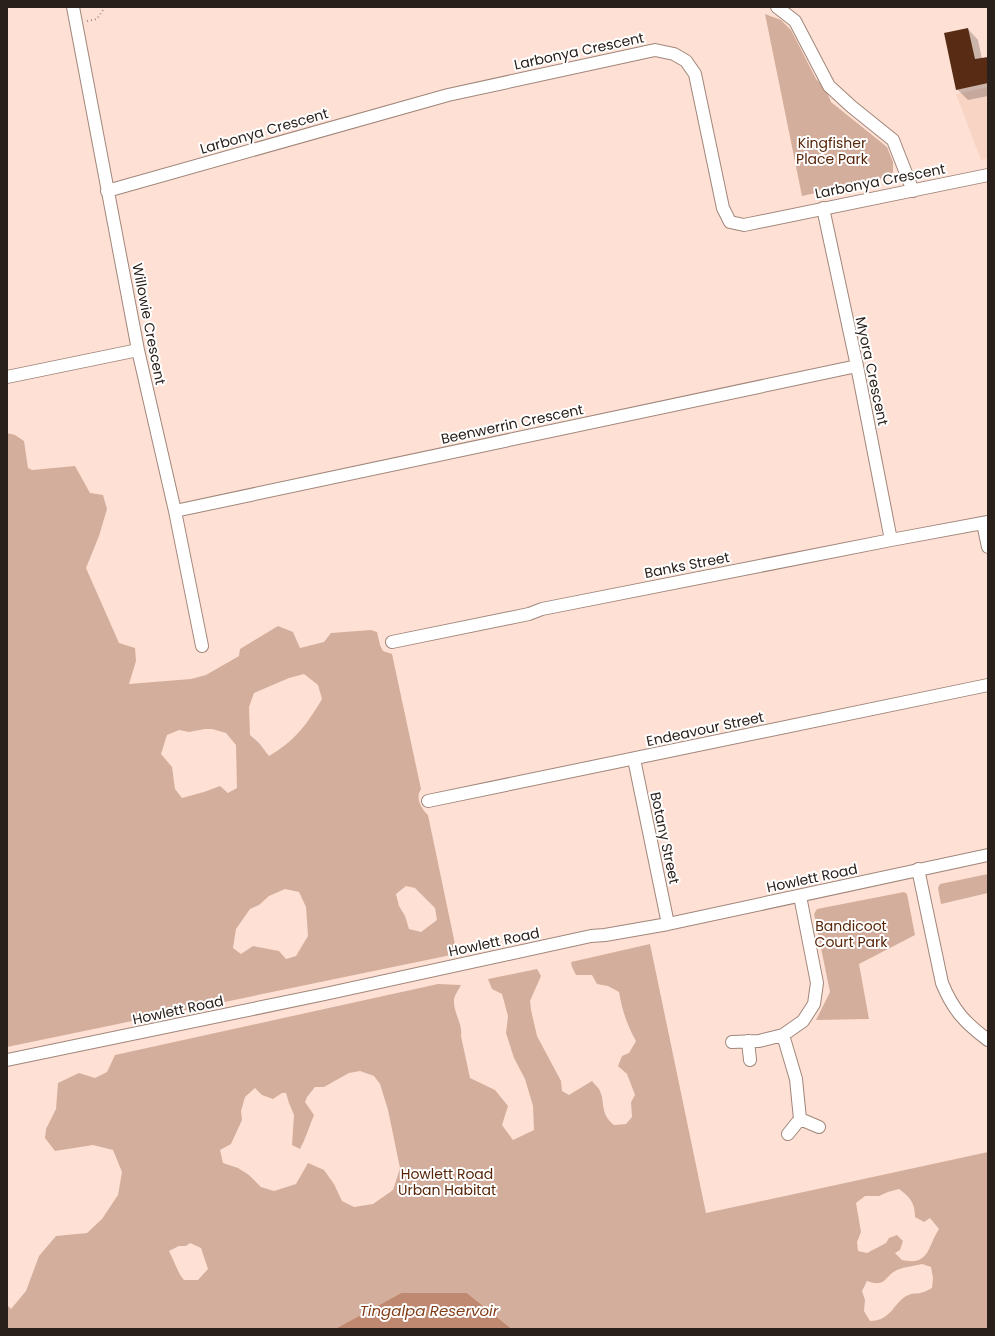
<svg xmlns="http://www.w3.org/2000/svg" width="995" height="1336" viewBox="0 0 995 1336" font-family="Poppins,sans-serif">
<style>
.built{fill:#f8d4c4}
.green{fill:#d4ae9c;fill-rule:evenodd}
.water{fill:#be8970}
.shadow{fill:#0003}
.building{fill:#582c14}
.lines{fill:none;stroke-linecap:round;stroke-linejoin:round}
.minor-casing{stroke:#a0867a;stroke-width:14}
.path{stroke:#a9948a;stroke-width:2;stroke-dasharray:1 3;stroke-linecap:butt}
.minor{stroke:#fff;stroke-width:12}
.labels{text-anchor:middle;stroke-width:4;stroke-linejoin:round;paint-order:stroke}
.street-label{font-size:14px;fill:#2a201b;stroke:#fff}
.park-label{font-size:14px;fill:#572508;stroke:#fff}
.water-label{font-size:15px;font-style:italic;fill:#813e19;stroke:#fff}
</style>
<rect width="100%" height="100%" fill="#fee1d4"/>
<path class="built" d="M988,87V159L981,160L956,94Z"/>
<path class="green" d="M765,14L781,20L791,30L816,79L826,90L831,102L887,147L893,162V172L889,177L802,196Z
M7,433L15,435L24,441L28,468L32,470L75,466L90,493L103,495L107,509L99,536L86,568L119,643L135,648L136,661L129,684L191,679L206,675L239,656L240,649L278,626L293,632L300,648L324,642L331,633L371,630L377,632L380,645L383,651L392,654L421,789C415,798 421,808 428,815L456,949L451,955L7,1047ZM304,674L318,685L322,699C308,723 294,742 269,756L259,743L250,735L249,707L254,693L289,678ZM205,729H212L226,733L236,745L237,788L228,793L220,786L204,792L182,798L175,789L172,767L161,754L167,735L179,730L189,732ZM406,886L415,888L435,908L437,920L421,932L409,929L405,916L399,906L396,894ZM285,889L299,892L306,907L308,936L296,956L286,959L279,951L253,946L241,954L233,948L236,929L250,909L259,905L269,896Z
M988,874V893L941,904L938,888L940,884Z
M904,892L907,894L915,935L859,964L869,1019L816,1020L830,992L814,914L817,909Z
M650,944L706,1213L988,1152V1329H512L467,1293H401L335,1329H7V1305L11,1309L26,1291L39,1256L56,1236L87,1233L102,1219L118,1195L122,1172L113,1150L93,1145L55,1151L45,1138L46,1129L56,1109L58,1083L79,1073L95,1078L107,1072L115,1055L438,984L461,985C459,989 454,996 454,1000C453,1012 463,1024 461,1036L470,1078L495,1090L508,1106L502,1125L513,1140L534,1130L533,1106L525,1079L514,1058L506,1033L508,1016L502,994L492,989L488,979L537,969L541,976L530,1001L531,1010L537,1036L561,1081L562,1091L569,1095L592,1081C594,1084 597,1086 599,1089C606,1102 599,1113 614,1125L626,1124L632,1117L631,1102L635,1095L627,1074L618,1066L622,1056L629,1053L636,1041C627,1025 622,1010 619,992L608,986L597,984L592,975H576L572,967L571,962ZM360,1071L374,1076L380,1084L388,1110L400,1168L393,1190L373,1204L354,1207L342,1201L334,1184L324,1170L308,1163L296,1184L274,1191L261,1187L249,1175L238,1168L223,1163L220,1150L231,1144L242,1120L241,1111L245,1097L255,1088L262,1095L273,1099L282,1093H286L289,1103L294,1115L292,1145L300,1149C306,1138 309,1127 314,1115L305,1102L307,1097L315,1087H324L349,1073ZM899,1189C910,1197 915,1203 915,1217L924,1222L930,1218L939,1229C927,1247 930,1266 902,1260L895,1253L900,1250L903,1241L897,1235L889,1238L886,1243L867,1253L858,1251L857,1242L861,1232L856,1203L865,1196H879L888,1192ZM190,1243L201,1248L208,1269L198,1280H184C176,1270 175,1262 169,1251L179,1246H186ZM922,1264L931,1267L933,1278L932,1288C928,1290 925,1292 920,1293C917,1294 914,1293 911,1294C894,1299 893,1321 870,1321L864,1311L865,1300L862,1291L867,1281C887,1288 884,1276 897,1270C904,1267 914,1266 922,1264Z"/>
<path class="water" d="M401,1293H467L512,1329H335Z"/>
<path class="shadow" d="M968,29L978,40L982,59L988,58V96L968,100L957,89Z"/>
<path class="building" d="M968,28L975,59L988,57V83L956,90L944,33Z"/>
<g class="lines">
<defs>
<path id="minor" d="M73,7L138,350L175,511L202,646
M777,7L795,21L829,86L852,107L893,140L913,191
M107,191L448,95L655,50L674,54L686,61L695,74L723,208L730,222L744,225L988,175
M823,208L857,366L891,540
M7,377L138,350
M175,511L857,366
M983,523L988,547
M392,642L529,614L542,609L891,540L988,522
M634,759L668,924
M428,801L988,685
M918,869L942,983C953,1010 965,1023 988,1040
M783,1035L796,1079L800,1119
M748,1041L750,1060
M732,1042L759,1041L783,1035L803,1021L814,1004L817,983L800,896
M7,1060L325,994L591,936L605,935L668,924L988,855
M788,1134L800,1119L819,1127"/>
</defs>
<use href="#minor" class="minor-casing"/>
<path class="path" d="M87,21L97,19L105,7"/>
<use href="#minor" class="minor"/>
</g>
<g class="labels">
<g class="street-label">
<text transform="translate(579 51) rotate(-12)" y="5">Larbonya Crescent</text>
<text transform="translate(264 131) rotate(-16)" y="5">Larbonya Crescent</text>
<text transform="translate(880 181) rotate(-11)" y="5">Larbonya Crescent</text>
<text transform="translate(149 324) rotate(79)" y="5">Willowie Crescent</text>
<text transform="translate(872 371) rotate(78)" y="5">Myora Crescent</text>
<text transform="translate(512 424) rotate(-12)" y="5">Beenwerrin Crescent</text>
<text transform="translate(687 565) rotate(-11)" y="5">Banks Street</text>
<text transform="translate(705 729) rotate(-12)" y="5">Endeavour Street</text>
<text transform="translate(665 838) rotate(78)" y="5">Botany Street</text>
<text transform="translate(812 878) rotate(-12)" y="5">Howlett Road</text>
<text transform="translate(494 942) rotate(-12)" y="5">Howlett Road</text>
<text transform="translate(178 1010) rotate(-12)" y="5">Howlett Road</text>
</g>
<g class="park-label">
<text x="832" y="148">Kingfisher<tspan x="832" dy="16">Place Park</tspan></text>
<text x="851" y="931">Bandicoot<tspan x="851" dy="16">Court Park</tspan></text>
<text x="447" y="1179">Howlett Road<tspan x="447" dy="16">Urban Habitat</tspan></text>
</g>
<g class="water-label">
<text x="429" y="1316">Tingalpa Reservoir</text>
</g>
</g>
<rect width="995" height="1336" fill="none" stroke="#2a201b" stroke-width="16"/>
</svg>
